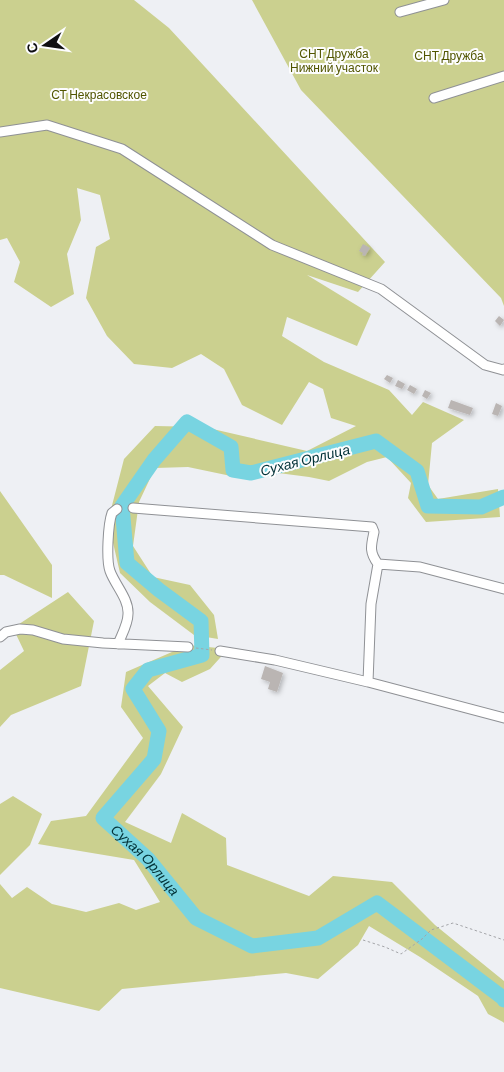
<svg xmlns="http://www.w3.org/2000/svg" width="504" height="1072" viewBox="0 0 504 1072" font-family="Barlow,sans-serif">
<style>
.green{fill:#cbd08f}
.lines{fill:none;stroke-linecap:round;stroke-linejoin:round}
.river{stroke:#78d4e1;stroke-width:15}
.building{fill:#bab5b3;filter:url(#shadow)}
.minor-casing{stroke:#8f9195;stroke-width:11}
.path{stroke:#a4a5a9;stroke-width:1;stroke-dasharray:2.5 2.5;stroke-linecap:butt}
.minor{stroke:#fff;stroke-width:9}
.labels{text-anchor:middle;stroke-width:4;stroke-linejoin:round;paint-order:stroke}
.park-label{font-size:12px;fill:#515500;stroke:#fdfdfe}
.water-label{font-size:14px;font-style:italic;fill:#013036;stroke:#fdfdfe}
</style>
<defs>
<filter id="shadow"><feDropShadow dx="2" dy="2" stdDeviation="2.5" flood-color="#0004"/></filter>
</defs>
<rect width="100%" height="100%" fill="#eef0f4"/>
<path class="green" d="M0,0H134L169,28L385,262L358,292L307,275L371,314L357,346L287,317L282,336L324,362L389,390L412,415L423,402L464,420L432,443L428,485L438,499L498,489L500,517L426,522L408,498L411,483L387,457L367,462L329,481L309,477L263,471L231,476L188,467L155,468L139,502L133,546L153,577L190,585L214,615L218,639L194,635L150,602L120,573L108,521L124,459L155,426L204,427L307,451L356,426L331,418L323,389L309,382L282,425L242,405L224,369L201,354L172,368L134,364L107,336L86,298L96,247L110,239L100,195L77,188L81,220L67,254L74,294L51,307L14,282L20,262L7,238L0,240Z
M252,0H504V306L501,298L301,90Z
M0,491L52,565V598L4,575H0Z
M68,592L94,621L81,686L11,715L0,727V670L24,651L13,628Z
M188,645L228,649L210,669L182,682L165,673L148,686L183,727L161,774L125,822L171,843L182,813L226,838L227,865L309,896L333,876L392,882L435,925L504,981V1023L503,1022L488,1014L478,996L420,957L369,926L358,945L318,979L286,973L122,989L99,1011L0,988V884L12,898L27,887L52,904L86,912L119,903L136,910L160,902L134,860L38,844L51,821L86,816L143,738L121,707L126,672Z
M13,796L42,814L30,845L0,875V804Z"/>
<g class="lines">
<path class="river" id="s1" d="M504,497L481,507L428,506L417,471L376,441L251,473L233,470L231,447L187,422L154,460L122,506L127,563L159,590L201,621L202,655L148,670L133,689L159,731L154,759L103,818L148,859L196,918L252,946L318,938L377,903L503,998L504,1000"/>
</g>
<path class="building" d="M363,244L370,248L365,256L362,255L363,253L359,251Z
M499,316L504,320L500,326L495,321Z
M387,375L393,378L390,383L384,379Z
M398,380L405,384L402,389L395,386Z
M410,385L417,389L414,394L407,390Z
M425,390L431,393L427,399L422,396Z
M451,400L473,408L470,415L448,408Z
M496,403L502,406L498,416L492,414Z
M265,666L283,673L277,692L268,689L270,682L261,679Z"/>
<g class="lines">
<defs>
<path id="minor" d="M400,12L444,0
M434,98L504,76
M0,132L47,125L122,149L272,245L381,289L485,365L503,370L504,369
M133,508L372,527L374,532C371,546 369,552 378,564L420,567L504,589
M117,509L112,513C108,524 106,560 110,571C115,585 129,599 128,614C128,624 122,634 118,644
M0,637L6,632L20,629L33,630L63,639L103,643L188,647
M220,651L275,660L368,682L504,718
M368,682L371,604L378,564"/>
</defs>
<use href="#minor" class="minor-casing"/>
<path class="path" d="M196,648L212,650
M363,940L385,947L401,954L422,939L431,930L453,923L504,940"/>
<use href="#minor" class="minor"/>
</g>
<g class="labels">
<g class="park-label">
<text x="334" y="58">СНТ Дружба<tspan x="334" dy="14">Нижний участок</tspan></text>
<text x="449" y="60">СНТ Дружба</text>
<text x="99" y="99">СТ Некрасовское</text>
</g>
<g class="water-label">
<text transform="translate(305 460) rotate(-14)" y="5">Сухая Орлица</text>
<text dy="5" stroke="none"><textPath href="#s1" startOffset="974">Сухая Орлица</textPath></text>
</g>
</g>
<g transform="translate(45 45) rotate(257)" stroke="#fdfdfe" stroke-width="4" paint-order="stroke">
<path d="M0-4L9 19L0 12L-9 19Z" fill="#0f0f11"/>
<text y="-8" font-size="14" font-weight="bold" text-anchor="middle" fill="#0f0f11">С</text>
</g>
</svg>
